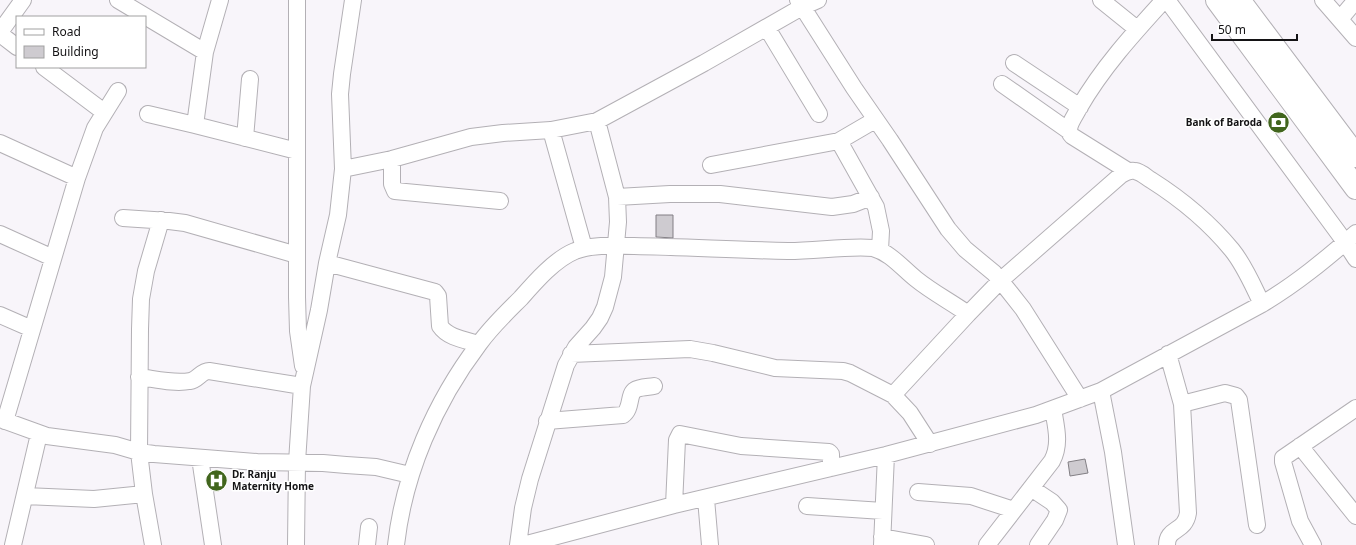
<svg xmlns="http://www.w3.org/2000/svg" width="1356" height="545" viewBox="0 0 1356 545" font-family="'Noto Sans',sans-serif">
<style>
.building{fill:#cecbd0;stroke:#827f84}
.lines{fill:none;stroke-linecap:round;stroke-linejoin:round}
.minor-casing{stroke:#b3b0b5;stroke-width:18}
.highway-casing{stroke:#b3b0b5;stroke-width:24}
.minor{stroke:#fff;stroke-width:16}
.highway{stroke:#fff;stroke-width:22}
.labels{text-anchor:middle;stroke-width:3;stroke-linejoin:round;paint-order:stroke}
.poi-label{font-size:10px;font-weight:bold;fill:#141315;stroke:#fff;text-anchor:end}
</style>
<rect width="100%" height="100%" fill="#f8f5fa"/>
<path class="building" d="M656,215H673V238L656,237Z
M1085,459L1088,473L1070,476L1068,462Z
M222,473L223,486L214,487L212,474Z"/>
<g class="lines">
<defs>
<path id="minor" d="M118,0L205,52L195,125L297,151
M297,0V297L298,331L303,366
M798,0L854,88L890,140L948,229L965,249L994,273L1008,290L1023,309L1080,399
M1101,0L1137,29
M1167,0L1345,242L1356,259
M1323,0L1356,38
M1340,19L1356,0
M767,28L819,114
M0,32L23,0
M0,34L17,47
M205,52L220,0
M1014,63L1080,107
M44,67L104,112
M1002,84L1069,131
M148,114L195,125
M875,120L839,141L876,207L881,231L880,250
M551,130L584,248
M245,138L250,79
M0,143L77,178L5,421
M392,159V184L395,191L500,201
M711,165L839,141
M343,169L392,159L471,137L503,133L551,130L597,121L704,63L802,7L818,0
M1128,171L1072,136C1071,135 1069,132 1069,130C1069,123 1076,114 1079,108C1102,68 1133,34 1164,0
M77,178L95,128L118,91
M617,197L670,194H720L832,207L853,204L871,197
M123,218L169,221L185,223L297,255
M0,234L53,258
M327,263L435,292L438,296L440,326C448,338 466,340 479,344
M0,315L32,329
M571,354L690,349L713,353L775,368L843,371L850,373L893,395
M139,377C155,379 174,384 190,381C198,380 201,371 209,371L302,386
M1101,391L1113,452L1126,545
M1182,404L1225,393L1236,396L1239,400L1257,525
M0,419L47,436L115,445L139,452L154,454L257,462L323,463L346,465L376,467L410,475
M547,421L623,415C632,409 628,394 635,390C639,387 649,387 654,386
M930,444L910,413L893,395L968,314L1001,280L1121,175C1126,172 1130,170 1135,171C1141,172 1146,177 1151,180C1181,199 1209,222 1232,250C1245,266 1253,286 1262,304
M1300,446L1356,516
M200,458L213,545
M1031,488L1052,502L1059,510L1055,520L1038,545
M918,492L971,496L1014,510
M25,496L94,499L144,494
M706,499L710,545
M674,505L677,440L680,434L741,446L829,452L831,454V468
M807,506L883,511
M882,537L926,545
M13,545L39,434
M153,545L144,494L139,452L140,329L141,299L146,271L161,220
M296,545L297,462L302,386L319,310L327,263L338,215L343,169L340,94L342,74L353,0
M367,545L369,527
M396,545C404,473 435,402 479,344C491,327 506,313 521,298C535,282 555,259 575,251C591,244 616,246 634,246C685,247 737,250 788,251C817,251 845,246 873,248C891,253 902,268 916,279C932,292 951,302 968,314
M518,545L523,508L530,479L566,365L576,347L593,328L600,318L605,307L613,277L618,222L617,197L597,121
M523,545L674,505L886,455L1036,415L1101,391L1262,304C1296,284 1326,259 1356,233
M882,545L886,455
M987,545L1052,461C1061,444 1056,427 1053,409
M1167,545C1167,527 1185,533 1188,513L1182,404L1168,354
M1313,545L1300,521L1283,462V458L1356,408"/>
<path id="highway" d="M1217,0L1356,188
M1239,0L1356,156"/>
</defs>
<use href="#minor" class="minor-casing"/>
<use href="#highway" class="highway-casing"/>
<use href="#minor" class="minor"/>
<use href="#highway" class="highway"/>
</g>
<defs>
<symbol id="bank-disc" viewBox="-11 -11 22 22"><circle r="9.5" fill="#41651d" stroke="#fff"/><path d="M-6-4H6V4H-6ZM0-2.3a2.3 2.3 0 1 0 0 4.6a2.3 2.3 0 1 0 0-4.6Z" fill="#fff"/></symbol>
<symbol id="hospital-disc" viewBox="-11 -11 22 22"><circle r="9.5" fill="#41651d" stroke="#fff"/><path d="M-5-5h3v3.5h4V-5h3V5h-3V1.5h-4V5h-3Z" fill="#fff"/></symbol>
</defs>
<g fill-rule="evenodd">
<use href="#bank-disc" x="1266" y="110" width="25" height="25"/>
<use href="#hospital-disc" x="204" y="468" width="25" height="25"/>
</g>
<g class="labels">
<g class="poi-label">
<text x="1262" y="126">Bank of Baroda</text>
<text x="232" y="478" text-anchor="start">Dr. Ranju<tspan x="232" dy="12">Maternity Home</tspan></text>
</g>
</g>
<rect x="16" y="16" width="130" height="52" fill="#ffffff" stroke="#a1a1a1"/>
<rect x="24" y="29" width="20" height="6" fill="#ffffff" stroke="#a1a1a1"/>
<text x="52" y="36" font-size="12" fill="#141315">Road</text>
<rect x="24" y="46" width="20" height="12" fill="#cecbd0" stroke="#a1a1a1"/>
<text x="52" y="56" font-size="12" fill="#141315">Building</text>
<path d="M1212 34v6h85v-6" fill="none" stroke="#141315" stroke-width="2"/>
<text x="1218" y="34" font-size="12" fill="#141315" stroke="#ffffff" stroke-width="3" paint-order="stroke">50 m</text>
</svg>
